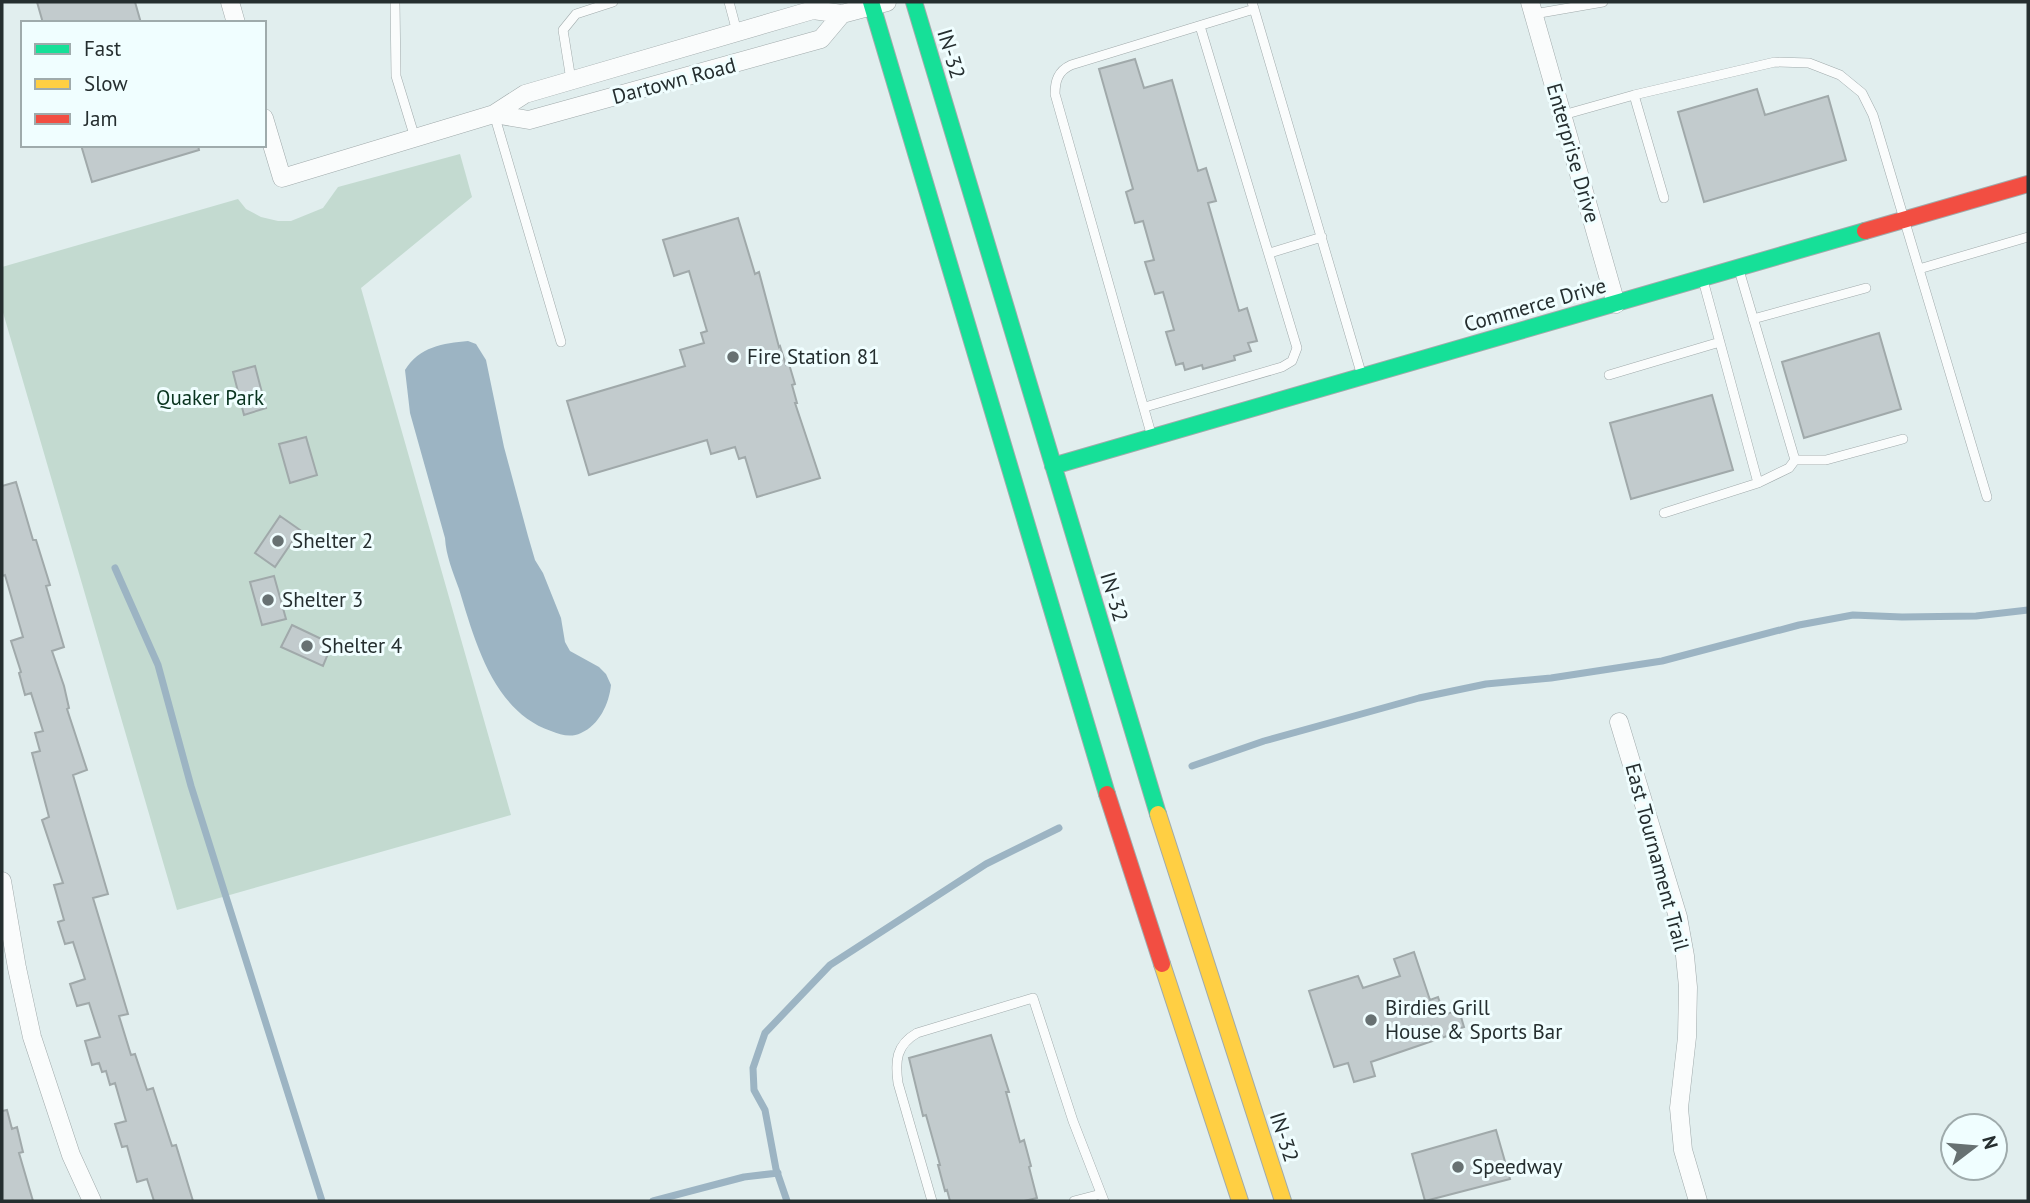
<svg xmlns="http://www.w3.org/2000/svg" width="2030" height="1203" viewBox="0 0 2030 1203" font-family="'PT Sans',sans-serif">
<style>
.green{fill:#c3dad0}
.water{fill:#9cb4c3}
.lines{fill:none;stroke-linecap:round;stroke-linejoin:round}
.stream{stroke:#9cb4c3;stroke-width:7}
.building{fill:#c2cbcd;stroke:#a0a9aa;stroke-width:2}
.lane-casing{stroke:#a0aaab;stroke-width:10}
.street-casing{stroke:#a0aaab;stroke-width:19}
.fast-casing{stroke:#a0aaab;stroke-width:18}
.slow-casing{stroke:#a0aaab;stroke-width:18}
.jam-casing{stroke:#a0aaab;stroke-width:18}
.lane{stroke:#fafcfc;stroke-width:9}
.street{stroke:#fafcfc;stroke-width:18}
.fast{stroke:#16e098;stroke-width:16}
.slow{stroke:#ffcf43;stroke-width:16}
.jam{stroke:#f24e42;stroke-width:16}
.poi-dot{fill:#677172;stroke:#f0feff;stroke-width:2.5}
.labels{text-anchor:middle;stroke-width:6;stroke-linejoin:round;paint-order:stroke}
.street-label{font-size:21px;fill:#252e2f;stroke:#f0feff}
.poi-label{font-size:21px;fill:#252e2f;stroke:#f0feff;text-anchor:start}
.park-label{font-size:21px;fill:#09341f;stroke:#f0feff}
</style>
<rect width="100%" height="100%" fill="#e1eeee"/>
<path class="green" d="M460,154L472,197L361,288L511,815L177,910L2,309V267L238,199L246,209L261,217L278,221H291L323,208L338,187Z"/>
<path class="water" d="M468,341L476,344L486,360L504,447L528,536L535,560L543,573L561,618L565,642L570,651L599,667L606,674L611,685C609,704 599,725 581,733C571,738 561,735 551,731C493,711 475,641 459,589C453,572 446,556 445,538L410,413L405,370C419,347 443,343 468,341Z"/>
<g class="lines">
<path class="stream" d="M115,568L158,665L191,786L322,1201
M1192,766L1264,741L1419,698L1486,684L1551,678L1662,661L1799,625L1853,615L1902,617L1976,616L2028,610
M653,1201L744,1177L778,1173
M787,1201L776,1169L765,1110L754,1090L753,1068L765,1033L830,965L986,864L1059,828"/>
</g>
<path class="building" d="M37,2H135L141,23H43Z
M1135,59L1144,88L1172,80L1198,171L1206,168L1216,201L1208,203L1239,311L1247,308L1257,341L1248,343L1251,351L1234,356L1235,360L1203,369L1202,365L1185,370L1183,363L1176,365L1166,332L1174,330L1163,292L1155,294L1145,262L1154,260L1143,221L1135,223L1126,192L1133,189L1099,69Z
M1757,89L1765,115L1828,96L1846,160L1704,202L1678,112Z
M81,145H198L199,150L92,182Z
M738,218L755,274L759,272L779,347L780,346L786,365L789,364L795,384L792,385L797,403H795L820,478L757,497L745,457L739,459L735,447L711,454L707,440L589,475L567,401L685,366L680,350L704,343L701,333L707,331L689,271L674,276L663,240Z
M1879,333L1901,409L1804,438L1782,362Z
M255,366L266,408L244,415L233,372Z
M1712,395L1733,470L1631,499L1610,423Z
M306,437L317,475L290,483L279,444Z
M16,482L33,540H36L50,585L46,586L64,647L52,651L64,686L69,708L67,709L87,770L73,775L108,894L93,898L128,1014L119,1016L131,1055L135,1054L147,1090L153,1088L172,1146L176,1145L193,1201H154L147,1179L137,1182L127,1146L122,1147L115,1124L126,1121L115,1083L110,1085L106,1071L102,1072L99,1063L92,1065L85,1041L100,1037L89,1003L77,1006L70,984L85,979L73,942L65,944L58,922L64,920L54,885L63,883L42,820L49,817L32,753L40,751L35,733L43,731L31,693L25,695L19,673L21,672L11,641L23,637L5,575L2,576V486Z
M280,516L300,530L275,567L255,553Z
M274,576L286,619L262,625L250,582Z
M292,625L332,644L323,666L281,647Z
M1414,952L1430,1000L1438,997L1444,1015L1459,1010L1464,1027L1450,1031V1035L1371,1062L1375,1076L1354,1082L1348,1063L1334,1067L1309,991L1358,976L1363,988L1400,976L1394,959Z
M991,1035L1009,1092H1006L1020,1142L1024,1140L1031,1166L1029,1167L1037,1198L1024,1201H950L947,1190L945,1191L938,1165H940L926,1115L923,1116L909,1058Z
M7,1110L12,1129L17,1127L23,1152L19,1153L33,1201H2V1111Z
M1496,1130L1510,1179L1425,1201L1412,1154Z"/>
<g class="lines">
<defs>
<path id="lane" d="M395,2L396,76L415,138
M729,2L737,32
M1252,2L1362,376
M1534,14L1603,2
M571,80L563,30L576,14L613,2
M1634,95L1664,198
M494,114L561,342
M1563,115L1634,95L1775,62L1809,63L1840,75L1862,93L1873,115L1987,497
M1270,253L1322,237
M1919,269L2028,237
M1739,270L1795,460L1789,468L1758,483
M1753,319L1866,288
M1609,375L1720,342
M1145,407L1282,367L1292,361L1297,348L1200,26
M1152,437L1055,94C1055,81 1058,71 1071,65L1254,9
M1795,460H1826L1903,439
M1664,513L1758,483L1703,280
M932,1201L898,1083C895,1061 896,1045 917,1033L1033,998L1073,1121L1104,1201
M1074,1201L1101,1194"/>
<path id="street" d="M230,2L236,23
M1530,2L1616,304
M494,114L529,120L821,39L842,14
M264,118L282,178L494,114L525,94L813,10L842,14L887,2
M1619,722L1678,917L1685,956L1688,987L1687,1037L1679,1108L1683,1150L1698,1201
M2,881L17,968L32,1037L71,1155L92,1201"/>
<path id="fast" d="M871,2L1107,794
M914,2L1158,814
M1053,466L1865,231"/>
<path id="slow" d="M1158,814L1283,1201
M1162,964L1240,1201"/>
<path id="jam" d="M1865,231L2028,184
M1107,794L1162,964"/>
</defs>
<use href="#lane" class="lane-casing"/>
<use href="#street" class="street-casing"/>
<use href="#fast" class="fast-casing"/>
<use href="#slow" class="slow-casing"/>
<use href="#jam" class="jam-casing"/>
<use href="#lane" class="lane"/>
<use href="#street" class="street"/>
<use href="#fast" class="fast"/>
<use href="#slow" class="slow"/>
<use href="#jam" class="jam"/>
</g>
<g class="poi-dot">
<circle cx="733" cy="357" r="7"/>
<circle cx="278" cy="541" r="7"/>
<circle cx="268" cy="600" r="7"/>
<circle cx="307" cy="646" r="7"/>
<circle cx="1371" cy="1020" r="7"/>
<circle cx="1458" cy="1167" r="7"/>
</g>
<g class="labels">
<g class="street-label">
<text transform="translate(951 54) rotate(73)" y="7">IN-32</text>
<text transform="translate(674 81) rotate(-15)" y="7">Dartown Road</text>
<text transform="translate(1573 153) rotate(74)" y="7">Enterprise Drive</text>
<text transform="translate(1535 305) rotate(-16)" y="7">Commerce Drive</text>
<text transform="translate(1114 597) rotate(73)" y="7">IN-32</text>
<text transform="translate(1657 857) rotate(75)" y="7">East Tournament Trail</text>
<text transform="translate(1284 1137) rotate(72)" y="7">IN-32</text>
</g>
<g class="poi-label">
<text x="747" y="364">Fire Station 81</text>
<text x="292" y="548">Shelter 2</text>
<text x="282" y="607">Shelter 3</text>
<text x="321" y="653">Shelter 4</text>
<text x="1385" y="1015">Birdies Grill<tspan x="1385" dy="24">House &amp; Sports Bar</tspan></text>
<text x="1472" y="1174">Speedway</text>
</g>
<g class="park-label">
<text x="210" y="405">Quaker Park</text>
</g>
</g>
<rect width="2030" height="1203" fill="none" stroke="#252e2f" stroke-width="7"/>
<rect x="21" y="21" width="245" height="126" fill="#f0feff" stroke="#9fabac" stroke-width="2"/>
<rect x="35" y="44" width="35" height="10" fill="#16e098" stroke="#9fabac" stroke-width="2"/>
<text x="84" y="56" font-size="21" fill="#252e2f">Fast</text>
<rect x="35" y="79" width="35" height="10" fill="#ffcf43" stroke="#9fabac" stroke-width="2"/>
<text x="84" y="91" font-size="21" fill="#252e2f">Slow</text>
<rect x="35" y="114" width="35" height="10" fill="#f24e42" stroke="#9fabac" stroke-width="2"/>
<text x="84" y="126" font-size="21" fill="#252e2f">Jam</text>
<g transform="translate(1974 1147) rotate(74)"><circle r="33" fill="#f0feff" stroke="#9fabac" stroke-width="2"/>
<path d="M0-5L12 26L0 18L-12 26Z" fill="#677172"/>
<text y="-10" font-size="19" font-weight="bold" text-anchor="middle" fill="#252e2f">N</text>
</g>
</svg>
